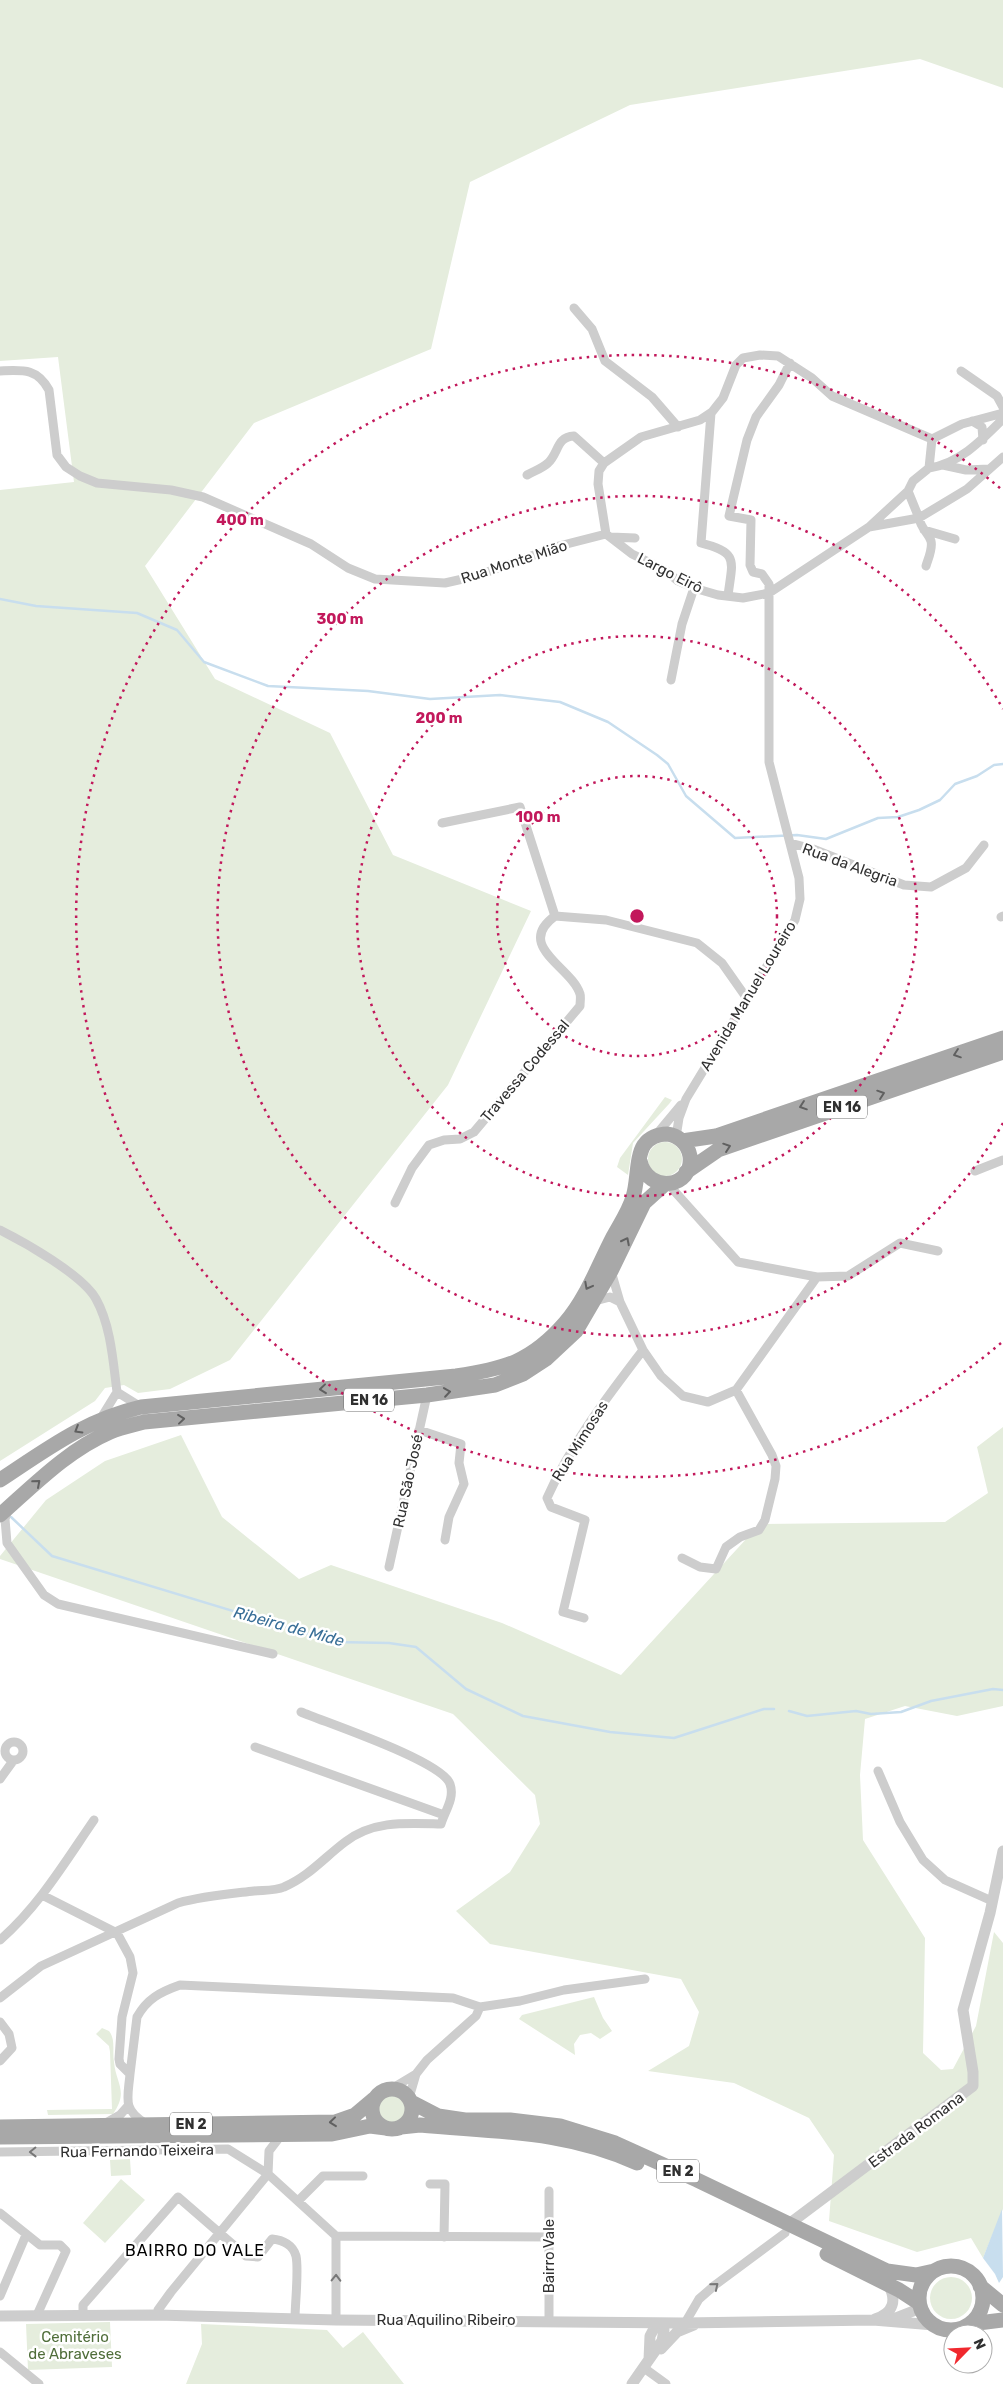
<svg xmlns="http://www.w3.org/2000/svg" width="1003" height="2384" viewBox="0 0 1003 2384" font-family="Rubik,sans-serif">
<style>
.green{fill:#e5eddd}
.water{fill:#c8deee}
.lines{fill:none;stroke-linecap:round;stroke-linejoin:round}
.stream{stroke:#c8deee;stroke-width:2.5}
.minor{stroke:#cdcdcd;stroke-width:9}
.tertiary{stroke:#cdcdcd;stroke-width:11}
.primary{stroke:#a8a8a8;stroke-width:15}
.oneway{stroke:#606060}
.oneway2{stroke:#777}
.ring{fill:none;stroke:#c2185b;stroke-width:2.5;stroke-dasharray:2.5 5}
.labels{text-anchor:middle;stroke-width:5;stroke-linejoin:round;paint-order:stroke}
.shield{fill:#fff;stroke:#6e6e6e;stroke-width:1}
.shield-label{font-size:14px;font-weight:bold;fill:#303030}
.street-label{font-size:15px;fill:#303030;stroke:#fff}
.park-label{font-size:15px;fill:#506e3a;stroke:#fff}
.water-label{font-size:16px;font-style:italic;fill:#386e97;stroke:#fff}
.neighbourhood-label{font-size:16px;letter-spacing:1px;fill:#000;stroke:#fff}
.centre{fill:#c2185b;stroke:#fff;stroke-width:2.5}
.ring-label{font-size:15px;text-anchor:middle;font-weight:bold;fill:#c2185b;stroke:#fff;stroke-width:5;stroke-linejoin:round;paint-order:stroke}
</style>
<rect width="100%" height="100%" fill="#fff"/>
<path class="green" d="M0,0H1003V88L920,59L630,105L470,182L431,349L254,423L145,566L215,679L330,733L393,855L531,911L448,1085L230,1360L170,1389L138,1393L124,1385L105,1388L95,1401L0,1461V490L74,482L58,357L0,361Z
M665,1097L672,1100L669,1104L633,1143L628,1175L617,1167L620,1158Z
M648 1159a17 17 0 1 1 34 0a17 17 0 1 1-34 0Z
M1003,1427V1706L957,1716L905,1706L865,1719L860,1775L863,1840L925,1938L923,2053L941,2070L953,2069L976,2026L994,1932L1003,1943V2209L983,2258L971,2238L917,2252L829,2221L834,2155L809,2118L734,2083L648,2071L689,2046L699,2012L681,1979L490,1944L456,1911L510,1872L540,1824L535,1795L453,1714L0,1559V1556L46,1500L105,1461L181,1435L222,1517L299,1579L331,1565L502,1623L621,1675L760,1524L945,1522L988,1493L977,1447Z
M594,1997L603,2018L612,2031L600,2039L591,2033L580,2035L574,2044L575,2055L519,2019L522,2015Z
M102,2028L109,2031C116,2040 112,2051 114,2062C116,2084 129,2091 113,2114L48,2115L47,2110L112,2109L110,2052L109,2046L96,2034Z
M379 2109a14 14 0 1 1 28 0a14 14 0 1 1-28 0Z
M130,2159L131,2175L111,2176L110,2160Z
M121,2179L145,2200L105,2243L83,2223Z
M930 2298a21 21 0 1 1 42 0a21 21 0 1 1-42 0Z
M110,2322L112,2367L28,2370L26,2324Z
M201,2324L327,2330L343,2348L363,2332L404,2384H186L202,2344Z"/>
<path class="water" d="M1002,2209L1003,2277L999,2283L995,2274L983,2258Z"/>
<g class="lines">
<path class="stream" d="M0,599L36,606L137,613L177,630L204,662L268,686L368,691L430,699L500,695L560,702L608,722L657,755L668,764L686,796L735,838L797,835L826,839L878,818L898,817L919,810L940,800L955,784L977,776L994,765L1003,764
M11,1517L52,1556L335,1642L389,1643L416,1647L466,1689L523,1716L610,1732L674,1738L764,1709H774
M789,1711L807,1716L856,1711L871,1714L901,1712L931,1701L993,1689L1003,1690"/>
<path class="minor" d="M574,308L592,329L605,361L652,397L678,427
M0,371C23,370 37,368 49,390L57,455L66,467L80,476L97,483L171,490L203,497L311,544L348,568L375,579L445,583L476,576L559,546L606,534
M961,371L997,396L1003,407
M711,413L701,543C740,553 732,561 728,596
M1003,413L962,424L932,439L929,468C959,464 982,440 1003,419
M972,421L982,427L983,440
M943,465L966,470L989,469
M527,475C534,471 543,468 548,463C559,453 556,437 574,436L604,463
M908,491L913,481L929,468
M924,530L955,539
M606,534L598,484L599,471L604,463L641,437L700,420L712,412L723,398L736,365L743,358L760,355L778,356L812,378L832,396L932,439
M606,534L632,554L665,570L678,581L694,588L718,595L743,598L769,593L869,527L908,491L919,518L869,527
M611,537L635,538
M926,566C928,559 933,549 931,541C928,532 921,529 919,518L967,489L1003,457
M671,680L682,624L694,588
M442,823L520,807L555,916L606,920L697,943L722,963L748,1000
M790,843L813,849L904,885L931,887L966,868L984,845
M1001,917L1003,916
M656,1135L681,1105
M676,1137L679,1118L686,1099L795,920L800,899L799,878L769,762V584L762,574L753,572L750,565L751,520L729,516L747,440L756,417L779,385L790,363
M975,1171L1003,1160
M668,1184L738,1262L817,1277L848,1276L900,1243L938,1251
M395,1203L412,1168L429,1145L444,1140L460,1139L474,1132L580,1006C580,1002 581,997 580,994C572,967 514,946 555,916
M0,1230C24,1242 83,1275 96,1299C111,1326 113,1361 117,1392L101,1418
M611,1271L620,1302L643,1350L661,1376L683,1396L708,1402L736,1390L817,1277
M595,1301L610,1297L620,1302
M117,1392L141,1407
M419,1430L461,1444L459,1463L464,1484L449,1517L445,1540
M8,1510L5,1519L7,1543L44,1595L58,1604L273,1654
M682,1558L700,1567L716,1569L726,1547L740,1537L759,1530L765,1520L775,1479L776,1466L772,1455L736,1390
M389,1567L427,1395
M584,1618L563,1612L585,1520L551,1507L547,1498C571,1444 607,1397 643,1350
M5 1751a9 9 0 1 1 18 0a9 9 0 1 1-18 0Z
M255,1747L444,1815
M878,1771L900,1822L923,1860L945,1880L992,1901
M0,1779L13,1761
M42,1895L117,1933L130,1957L133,1973L122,2017L119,2059L120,2064L130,2074C128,2098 122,2109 145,2123
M0,1940C39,1906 65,1862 94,1820
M0,1998L41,1966L178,1903C203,1896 228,1894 254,1891C263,1890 275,1891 284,1887C308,1877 325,1857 345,1842C373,1820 407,1823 441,1824C445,1811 455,1798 450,1784C442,1761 327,1723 301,1712
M0,2022L9,2034L12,2048L0,2061
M130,2074L137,2017C147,1999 160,1992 180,1985L453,1998L480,2007
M391,2089L416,2074L427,2060L476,2016L480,2007L520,2001L564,1990L645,1979
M409,2098L416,2074
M106,2123L120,2115L128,2106
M0,2152L228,2149L268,2174L336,2236L549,2237
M430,2184H445L444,2237
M298,2201L323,2176H363
M0,2213L40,2245H60L66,2251L37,2315
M0,2296L26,2235
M83,2315V2305L178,2197L246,2256L258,2257L272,2239C283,2240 293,2245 296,2256C299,2270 295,2303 295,2319
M158,2315V2310L171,2292L268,2174L269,2151L282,2134
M336,2320V2236
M549,2321V2191
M685,2323L699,2299L715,2285L785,2233
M0,2352L39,2384
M644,2368L666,2384"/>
<path class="tertiary" d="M789,2224L973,2086V2072L963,2010L990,1913L1003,1851
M0,2316L158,2315L336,2320L685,2323L873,2320L934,2325
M875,2319C894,2313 897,2300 888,2284
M893,2319L921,2308
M661,2349L677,2332L694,2325
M649,2360L650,2336L657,2323
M632,2384L662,2341L664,2330L657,2323"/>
<path class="primary" d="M682,1141L716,1136L1003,1038
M686,1172L718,1150L1003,1052
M0,1480C47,1449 85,1420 141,1407L456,1376C504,1369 531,1362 565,1323C586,1299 598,1266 613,1237C620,1224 629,1211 633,1197C638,1182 636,1157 644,1145C649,1138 658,1134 667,1134C678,1135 688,1144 690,1156C694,1188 648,1195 640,1161
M0,1515C34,1485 68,1450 110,1432C121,1427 133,1425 144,1422L427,1395L495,1385L523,1374L546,1359L576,1331L611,1271L644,1203L665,1184
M372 2109a20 20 0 1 1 40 0a20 20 0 1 1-40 0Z
M411,2102L438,2116L465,2120H510L560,2126L615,2143L697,2180L887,2271L916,2275L934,2271
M0,2127L335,2122L355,2115L374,2099
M401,2127L420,2125C496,2132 565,2130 637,2163
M0,2137L332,2134L370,2126L386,2128
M827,2254L899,2290L919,2303
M919 2298a32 32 0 1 1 64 0a32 32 0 1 1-64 0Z
M980,2286L1003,2305
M970,2324L1003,2320"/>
</g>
<defs><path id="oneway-chevron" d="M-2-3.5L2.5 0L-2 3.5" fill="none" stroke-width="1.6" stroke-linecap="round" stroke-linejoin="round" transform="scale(1.25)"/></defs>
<g class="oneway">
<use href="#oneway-chevron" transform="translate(957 1054) rotate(161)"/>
<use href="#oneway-chevron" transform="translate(881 1094) rotate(-19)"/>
<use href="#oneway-chevron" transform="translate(803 1106) rotate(161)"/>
<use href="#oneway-chevron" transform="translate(727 1147) rotate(-19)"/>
<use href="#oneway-chevron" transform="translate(626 1241) rotate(-63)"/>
<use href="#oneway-chevron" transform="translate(588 1286) rotate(118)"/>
<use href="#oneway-chevron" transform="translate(323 1389) rotate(174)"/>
<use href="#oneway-chevron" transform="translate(447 1392) rotate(-8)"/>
<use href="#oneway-chevron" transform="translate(181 1419) rotate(-6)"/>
<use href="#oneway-chevron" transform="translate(78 1430) rotate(149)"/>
<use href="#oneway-chevron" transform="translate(37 1483) rotate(-41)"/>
<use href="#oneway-chevron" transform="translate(333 2122) rotate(174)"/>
</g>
<g class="oneway2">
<use href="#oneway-chevron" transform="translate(33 2152) rotate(179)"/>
<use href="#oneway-chevron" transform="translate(336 2278) rotate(-89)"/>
<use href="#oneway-chevron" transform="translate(715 2286) rotate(-40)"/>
</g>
<g class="ring">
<circle cx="637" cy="916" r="140"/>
<circle cx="637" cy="916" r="280"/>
<path d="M1003 1123A420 420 0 1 1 1003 709"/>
<path d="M1001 1343A561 561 0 1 1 1001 489"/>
</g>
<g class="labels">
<g class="shield">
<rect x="817" y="1095.5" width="50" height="23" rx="4"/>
<rect x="344" y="1388.5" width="50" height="23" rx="4"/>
<rect x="170" y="2112.5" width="42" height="23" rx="4"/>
<rect x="657" y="2159.5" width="42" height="23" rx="4"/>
</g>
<g class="shield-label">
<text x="842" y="1112">EN 16</text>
<text x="369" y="1405">EN 16</text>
<text x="191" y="2129">EN 2</text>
<text x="678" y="2176">EN 2</text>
</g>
<g class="street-label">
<text transform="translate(514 562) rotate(-18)" y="5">Rua Monte Mião</text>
<text transform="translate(670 573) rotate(27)" y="5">Largo Eirô</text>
<text transform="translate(850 865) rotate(20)" y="5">Rua da Alegria</text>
<text transform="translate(748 996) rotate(-59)" y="5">Avenida Manuel Loureiro</text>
<text transform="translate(525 1071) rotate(-50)" y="5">Travessa Codessal</text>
<text transform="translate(580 1441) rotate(-58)" y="5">Rua Mimosas</text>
<text transform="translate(408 1481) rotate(-78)" y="5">Rua São José</text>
<text transform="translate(916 2130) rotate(-37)" y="5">Estrada Romana</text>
<text transform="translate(137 2151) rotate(-1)" y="5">Rua Fernando Teixeira</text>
<text transform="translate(549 2256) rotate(-90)" y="5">Bairro Vale</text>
<text x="446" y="2325">Rua Aquilino Ribeiro</text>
</g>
<g class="park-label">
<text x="75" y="2342">Cemitério<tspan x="75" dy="17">de Abraveses</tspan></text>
</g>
<g class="water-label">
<text transform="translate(289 1626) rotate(15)" y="6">Ribeira de Mide</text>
</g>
<g class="neighbourhood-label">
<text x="195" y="2256">BAIRRO DO VALE</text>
</g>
</g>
<circle cx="637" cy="916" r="8" class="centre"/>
<g class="ring-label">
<text x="240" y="525">400 m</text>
<text x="340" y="624">300 m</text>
<text x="439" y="723">200 m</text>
<text x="538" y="822">100 m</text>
</g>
<g transform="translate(968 2349) rotate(66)"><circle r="24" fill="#ffffff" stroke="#acacac"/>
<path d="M0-4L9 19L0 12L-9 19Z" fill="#f0282e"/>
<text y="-8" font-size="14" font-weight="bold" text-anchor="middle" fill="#303030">N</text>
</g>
</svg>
